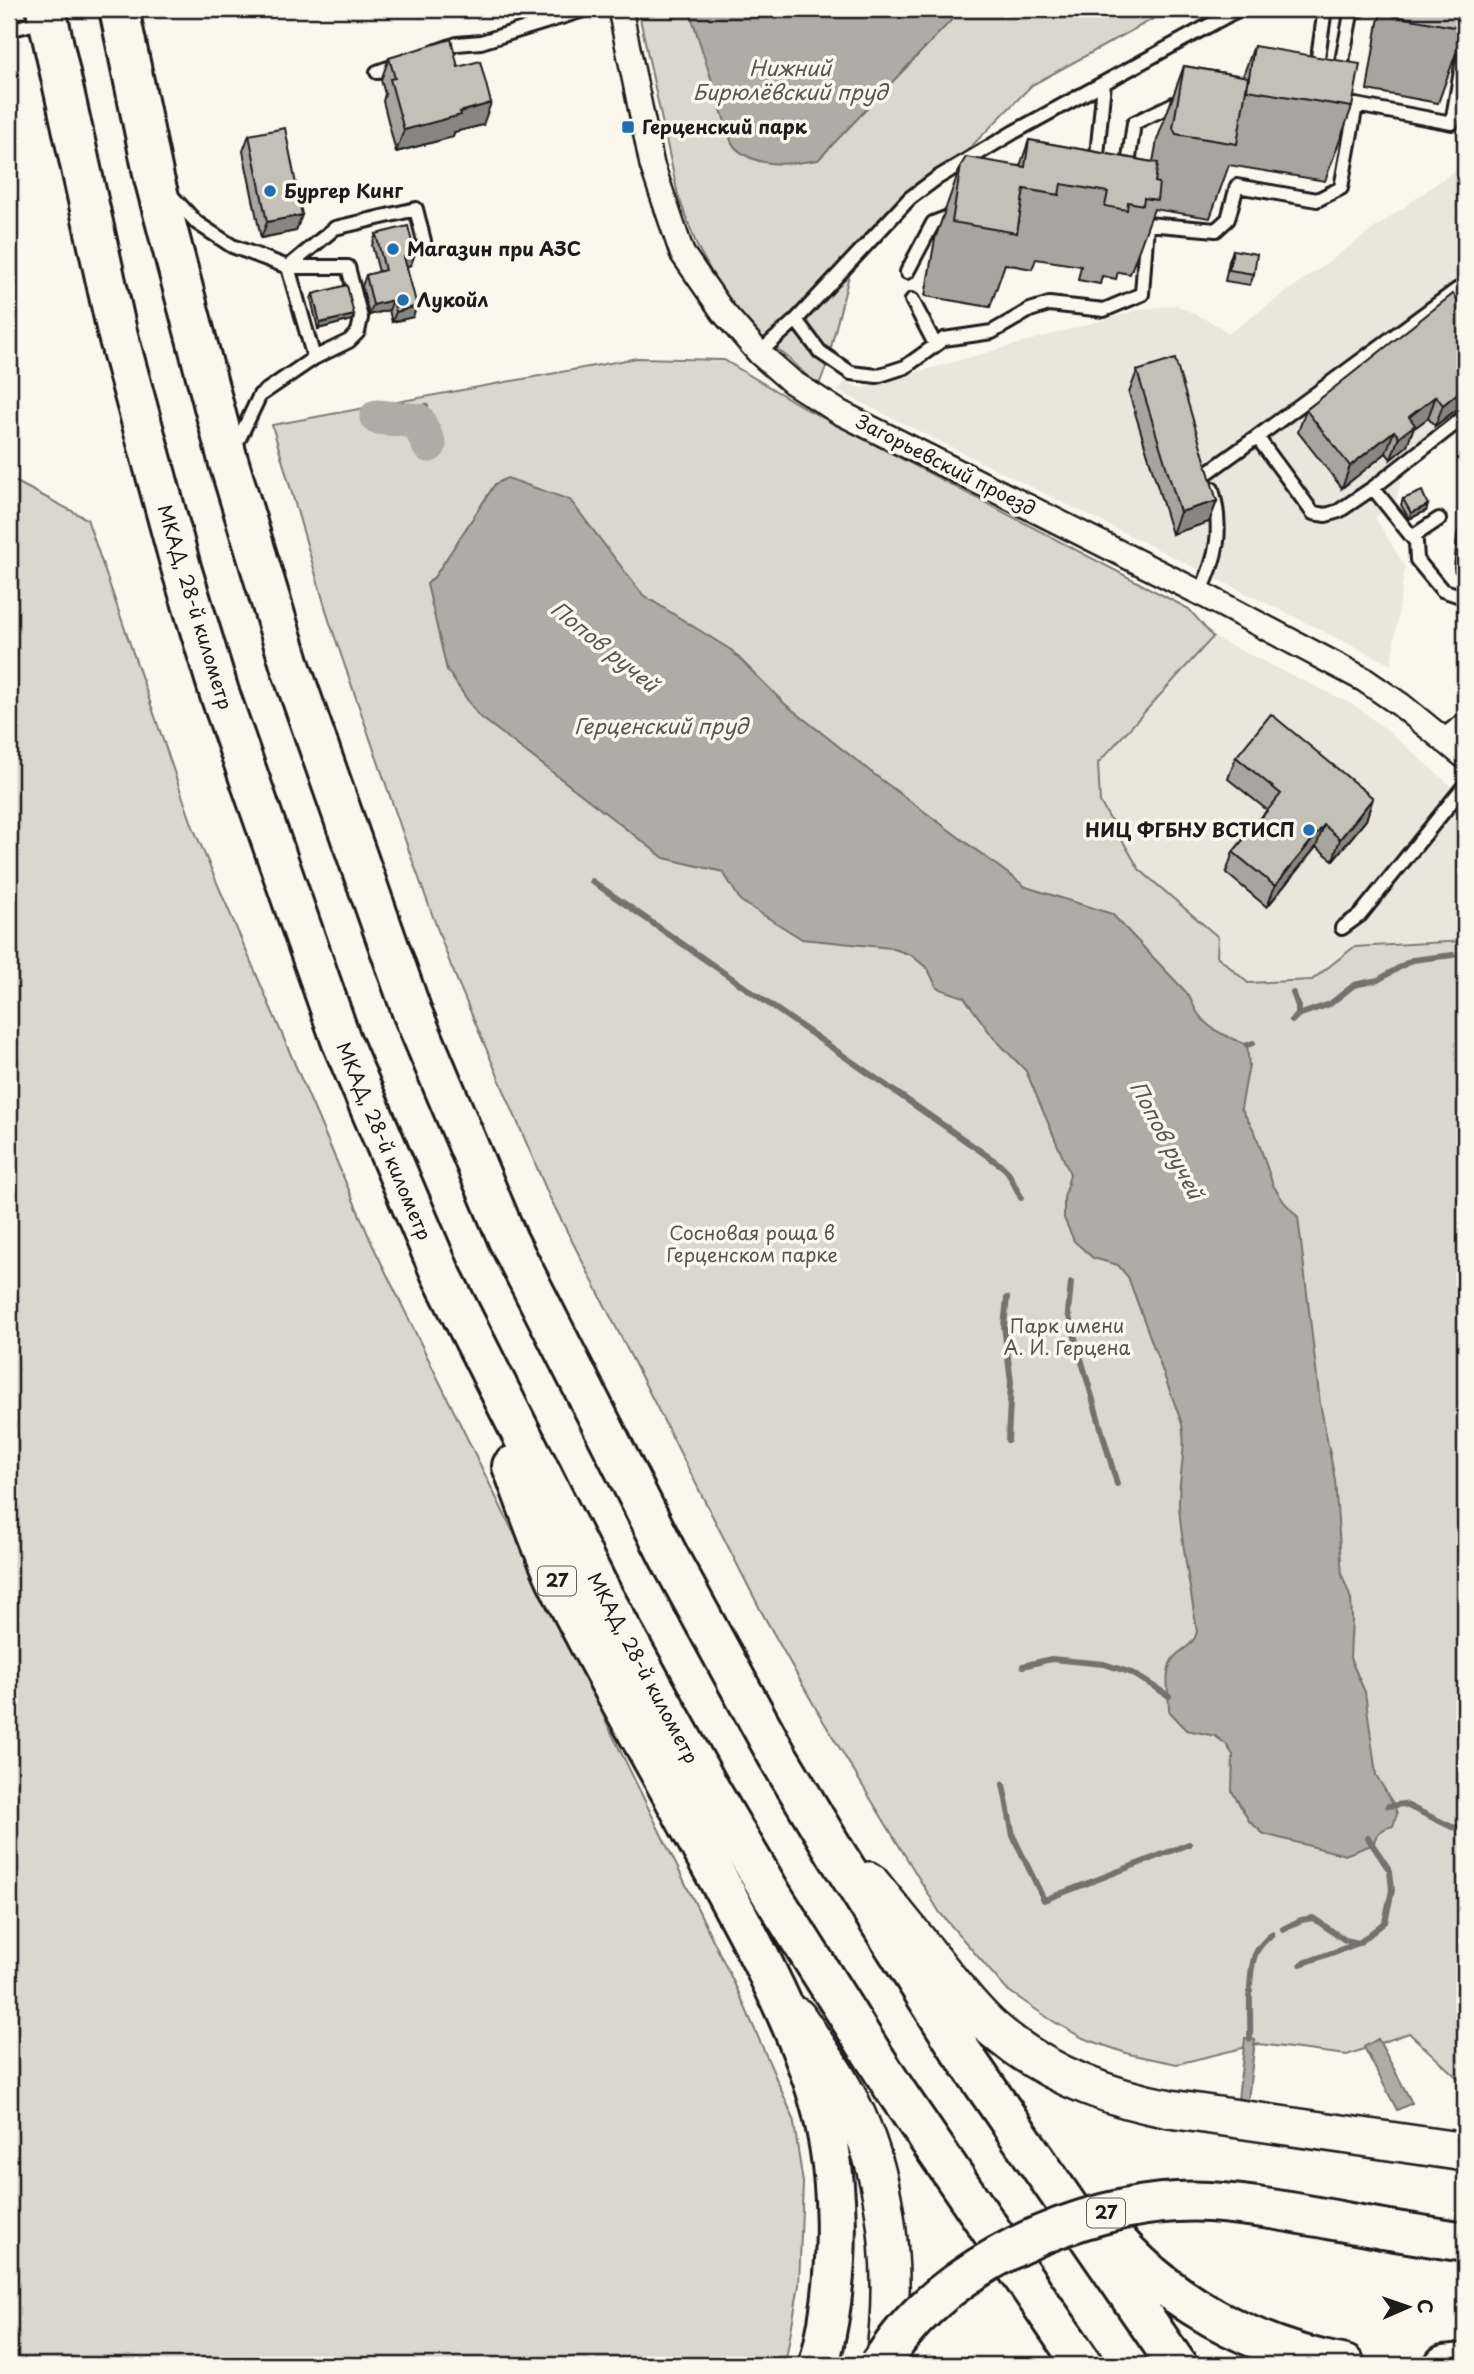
<svg xmlns="http://www.w3.org/2000/svg" width="1474" height="2374" viewBox="0 0 1474 2374" font-family="'Playpen Sans',sans-serif">
<style>
.built{fill:#eae6dc}
.green{fill:#dad7ce;stroke:#7b7a75;stroke-width:2}
.water{fill:#afaca5;stroke:#74726e;stroke-width:2}
.lines{fill:none;stroke-linecap:round;stroke-linejoin:round}
.stream{stroke:#74726e;stroke-width:6}
.river{stroke:#afaca5;stroke-width:35}
.service-casing{stroke:#1c1c1c;stroke-width:18}
.minor-casing{stroke:#1c1c1c;stroke-width:28}
.primary-casing{stroke:#1c1c1c;stroke-width:42}
.trunk-casing{stroke:#1c1c1c;stroke-width:44}
.service{stroke:#fbf7ec;stroke-width:12}
.minor{stroke:#fbf7ec;stroke-width:23}
.primary{stroke:#fbf7ec;stroke-width:37}
.trunk{stroke:#fbf7ec;stroke-width:38}
.trunk-bridge-casing{stroke:#1c1c1c;stroke-width:44;stroke-linecap:butt}
.trunk-bridge{stroke:#fbf7ec;stroke-width:38}
.wall{fill:#a8a59e;stroke:#1c1c1c;stroke-width:2}
.shaded-wall{fill:#888681;stroke:#1c1c1c;stroke-width:2}
.building{fill:#c3c0b8;stroke:#1c1c1c;stroke-width:2}
.poi-dot{fill:#1f6fb2;stroke:#fbf7ec;stroke-width:2.5}
.labels{text-anchor:middle;stroke-width:7;stroke-linejoin:round;paint-order:stroke}
.shield{fill:#fbf7ec;stroke:#5f5e5a;stroke-width:2}
.shield-label{font-size:18px;font-weight:bold;fill:#1c1c1c}
.poi-label{font-size:19px;font-weight:bold;fill:#1c1c1c;stroke:#fbf7ec;text-anchor:start}
.street-label{font-size:19px;fill:#1c1c1c;stroke:#fbf7ec}
.park-label{font-size:19px;fill:#555451;stroke:#fbf7ec}
.water-label{font-size:21px;font-style:italic;fill:#575653;stroke:#fbf7ec}
</style>
<rect width="100%" height="100%" fill="#fbf7ec"/>
<filter id="ink" filterUnits="userSpaceOnUse"><feTurbulence type="fractalNoise" baseFrequency=".0143" numOctaves="2"/><feDisplacementMap in="SourceGraphic" scale="14" xChannelSelector="R" yChannelSelector="G"/><feConvolveMatrix kernelMatrix="1 2 1 2 8 2 1 2 1" color-interpolation-filters="sRGB"/></filter>
<g filter="url(#ink)">
<path class="built" d="M1461,166L1465,174V430L1402,475L1395,504L1375,517L1405,567L1391,665L838,391L845,382L861,388L1142,309L1176,305L1221,327L1228,334Z
M1213,637L1354,705L1387,730L1465,798V941L1354,947L1312,981L1248,983L1054,810Z"/>
<path class="green" d="M638,9H1171L1032,85L851,268L826,367L818,387L791,360L745,324L724,295L697,246L678,195Z
M637,358L724,360L808,410L1189,609L1213,637L1098,763L1100,802L1139,869L1218,937L1217,956L1248,983L1312,980L1354,947L1465,941V2085L1409,2033L1347,2055L1259,2044L1177,2064L1129,2054L1083,2038L1051,2020L1006,1989L940,1913L819,1714L761,1611L549,1196L451,966L409,851L329,620L272,425Z
M9,478L87,519L193,827L373,1246L738,1991L793,2117L803,2183L799,2285L785,2365H9Z"/>
<path class="water" d="M689,9H962L818,160C789,165 753,169 732,144Z
M507,478L570,500L643,595L731,650L785,704L875,775L1026,887L1112,914L1185,991C1192,999 1193,1007 1199,1015C1210,1031 1229,1037 1247,1045L1249,1065L1241,1108L1255,1132L1273,1185L1284,1202L1298,1217L1320,1403L1335,1480L1342,1575L1351,1599L1352,1619L1350,1658L1365,1692L1376,1775L1395,1807L1397,1814L1393,1826C1384,1828 1375,1832 1374,1844L1345,1855L1264,1834L1249,1821L1232,1791L1233,1755L1226,1744L1215,1736L1187,1730L1169,1711C1169,1696 1164,1673 1172,1660C1180,1648 1193,1648 1197,1632C1191,1590 1182,1548 1179,1506C1178,1478 1187,1452 1182,1424L1128,1277L1118,1265L1093,1258L1074,1241L1064,1218V1198L1070,1174L1026,1071L993,1037L964,997L937,988L928,969L911,955L891,948L802,939L741,901L723,872L664,858L478,715L447,670L427,584L435,576L495,484Z
M1245,2038L1255,2040L1247,2109L1237,2108Z
M1378,2039L1412,2103L1397,2110L1364,2047Z"/>
<g class="lines">
<path class="stream" d="M418,421L426,406
M592,881L1002,1166L1008,1172L1021,1198
M1298,1015L1330,1004L1354,985L1378,980L1412,960L1453,955
M1292,1021L1298,1015V1006L1293,993
M1247,1045L1253,1043
M1071,1283L1068,1313L1117,1484
M1007,1298L1004,1326L1011,1382L1008,1440
M1023,1666L1051,1659L1104,1664L1132,1673L1169,1696
M1003,1784L1013,1836L1044,1900L1189,1844
M1388,1806L1404,1804L1452,1827L1461,1828
M1283,1929L1301,1920L1313,1918L1345,1940L1359,1943
M1301,1964L1359,1943L1385,1922L1392,1890L1390,1871L1368,1838
M1250,2039C1251,2014 1247,1978 1255,1955C1258,1946 1265,1941 1272,1934"/>
<path class="river" d="M377,417L418,421L429,445"/>
<defs>
<path id="service" d="M9,30L44,21
M437,51L457,44L481,42L587,9
M1316,71L1325,9
M377,72L400,64
M1346,74L1342,61L1351,14L1359,9
M1096,166L1104,83
M1127,172L1134,123L1184,99
M172,196L197,223L232,246L288,267H348L361,318L358,332L349,341L314,358L260,395L235,447
M907,272L933,223L956,214
M912,300L935,344
M1465,300L1458,289L1257,437L1313,513L1326,515L1339,511L1373,488L1465,416
M796,320L910,198L937,178L1014,132L1239,9
M759,353L796,320L820,352L851,373L877,376L905,367L944,339L992,332L1030,310L1049,304L1104,310L1142,294L1147,224L1216,230L1228,219L1237,186L1317,200L1341,188L1356,105L1452,123L1463,59L1465,60
M314,358L288,267L335,228L416,209L424,241
M1207,473L1257,437
M1373,488L1416,542L1417,560L1442,590L1463,597L1465,601
M1465,536L1462,568L1465,569
M1412,537L1439,519
M1200,593C1218,556 1223,529 1212,489
M1342,928L1360,915L1465,785"/>
<path id="minor" d="M620,9L652,165L682,253L723,312L759,353L792,382L839,412L1200,593L1363,679L1401,705L1465,757
M1445,741L1465,725"/>
<path id="primary" d="M869,1881C891,1908 914,1936 936,1964C954,1986 971,2009 992,2028C1042,2072 1105,2097 1170,2109L1465,2152
M797,2017C821,2053 846,2088 862,2128C891,2199 896,2290 884,2365"/>
<path id="trunk" d="M46,9L117,332L182,571L219,692L341,1040L440,1272L602,1594L712,1793L772,1895L895,2090L1083,2365
M119,9L154,178L228,460L291,668L412,1012L508,1240L670,1559L777,1755L837,1855L959,2048L1177,2365
M512,1466C528,1506 541,1549 561,1589C596,1660 636,1729 674,1798C723,1890 778,1980 812,2078C843,2166 842,2276 819,2365
M1106,2228C1167,2303 1252,2347 1345,2365
M1383,2229L1465,2242
M1444,2365L1465,2363"/>
</defs>
<use href="#service" class="service-casing"/>
<use href="#minor" class="minor-casing"/>
<use href="#primary" class="primary-casing"/>
<use href="#trunk" class="trunk-casing"/>
<use href="#service" class="service"/>
<use href="#minor" class="minor"/>
<use href="#primary" class="primary"/>
<use href="#trunk" class="trunk"/>
<defs>
<path id="trunk-bridge" d="M879,2365C886,2355 893,2345 901,2335C968,2252 1103,2196 1209,2202C1268,2206 1326,2219 1383,2229"/>
</defs>
<use href="#trunk-bridge" class="trunk-bridge-casing"/>
<use href="#trunk-bridge" class="trunk-bridge"/>
</g>
<path class="wall" d="M1383,9H1465V43L1460,42L1438,103L1367,90L1378,22Z
M1254,46L1352,107L1325,181L1229,165L1210,218L1154,209L1130,274L1118,272L1116,279L1102,276L1100,284L1078,280L1081,266L1036,259L1032,269L1005,264L990,307L925,296L935,239L961,165L1020,166L1029,140L1153,162L1157,140L1184,66L1243,76Z
M389,58L458,67L483,125L454,132L453,137L396,152L383,101L385,94L381,80Z
M249,135L296,231L261,238L243,151Z
M376,234L411,265L407,266L413,317L392,322L389,310L369,315L362,286L366,275L379,272L372,245Z
M1233,250L1254,274L1250,285L1225,281L1229,261Z
M313,294L354,315L352,320L318,329L311,299Z
M1465,310V403L1435,426L1428,418L1413,429L1407,446L1391,459L1386,453L1342,488L1298,432L1306,410Z
M1137,371L1217,501L1209,522L1172,534L1129,393Z
M1403,499L1426,511L1409,519L1401,505Z
M1236,757L1373,798L1366,820L1333,860L1316,847L1267,907L1226,873L1233,852L1267,810L1228,779Z"/>
<path class="shaded-wall" d="M491,103L483,125L454,132L453,137L396,152L404,130L460,112Z
M302,215L296,231L261,238L267,222Z
M415,254L411,265L400,268L404,257Z
M393,300L389,310L369,315L373,305Z
M417,306L413,317L392,322L396,312Z
M354,315L352,320L318,329L320,323Z
M1465,387V403L1435,426L1443,405Z
M1436,396L1428,418L1413,429L1407,446L1391,459L1399,437L1409,417Z
M1394,431L1386,453L1342,488L1350,466Z
M1217,501L1209,522L1172,534L1180,512Z
M1428,505L1426,511L1409,519L1411,513Z
M1373,798L1366,820L1333,860L1340,839Z
M1324,825L1316,847L1267,907L1275,886Z"/>
<path class="building" d="M1395,9H1465V29L1394,16Z
M451,39L458,67L480,61L491,103L460,112L461,115L404,130L390,79L395,78L389,58Z
M1254,46L1360,64L1352,107L1247,90Z
M1184,66L1248,77L1237,144L1176,134L1173,128Z
M285,128L302,215L267,222L249,135Z
M1029,140L1158,163L1155,182L1159,183L1157,200L1144,198L1143,205L1128,202L1127,210L1105,206L1108,192L1061,184L1059,195L1024,189L1017,233L952,222L961,165L966,157L1025,167Z
M408,226L415,254L404,257L417,306L396,312L393,300L373,305L366,275L385,270L376,234Z
M1233,250L1257,254L1254,274L1229,270Z
M347,285L354,315L320,323L313,294Z
M1453,294L1465,310V387L1443,405L1436,396L1409,417L1415,425L1399,437L1394,431L1350,466L1306,410Z
M1175,359L1217,501L1180,512L1137,371Z
M1422,491L1428,505L1411,513L1403,499Z
M1271,714L1373,798L1340,839L1324,825L1275,886L1233,852L1281,794L1236,757Z"/>
</g>
<g class="poi-dot">
<rect x="621" y="120" width="14" height="14" rx="3.5"/>
<circle cx="270" cy="191" r="7"/>
<circle cx="393" cy="249" r="7"/>
<circle cx="403" cy="300" r="7"/>
<circle cx="1309" cy="830" r="7"/>
</g>
<g class="labels">
<g class="shield">
<rect x="538" y="1566.5" width="38" height="29" rx="5"/>
<rect x="1087" y="2198.5" width="38" height="29" rx="5"/>
</g>
<g class="shield-label">
<text x="557" y="1587">27</text>
<text x="1106" y="2219">27</text>
</g>
<g class="poi-label">
<text x="642" y="134">Герценский парк</text>
<text x="284" y="198">Бургер Кинг</text>
<text x="407" y="256">Магазин при АЗС</text>
<text x="417" y="307">Лукойл</text>
<text x="1295" y="837" text-anchor="end">НИЦ ФГБНУ ВСТИСП</text>
</g>
<g class="street-label">
<text transform="translate(946 465) rotate(27)" y="7">Загорьевский проезд</text>
<text transform="translate(195 607) rotate(73)" y="7">МКАД, 28-й километр</text>
<text transform="translate(384 1141) rotate(67)" y="7">МКАД, 28-й километр</text>
<text transform="translate(643 1668) rotate(62)" y="7">МКАД, 28-й километр</text>
</g>
<g class="park-label">
<text x="752" y="1240">Сосновая роща в<tspan x="752" dy="22">Герценском парке</tspan></text>
<text x="1067" y="1333">Парк имени<tspan x="1067" dy="22">А. И. Герцена</tspan></text>
</g>
<g class="water-label">
<text x="790" y="76">Нижний<tspan x="790" dy="24">Бирюлёвский пруд</tspan></text>
<text transform="translate(604 647) rotate(39)" y="7">Попов ручей</text>
<text x="661" y="734">Герценский пруд</text>
<text transform="translate(1166 1140) rotate(62)" y="7">Попов ручей</text>
</g>
</g>
<rect width="1474" height="2374" fill="none" stroke="#fbf7ec" stroke-width="35"/>
<rect x="18" y="18" width="1439" height="2339" fill="none" stroke="#1c1c1c" stroke-width="2.5" filter="url(#ink)"/>
<g transform="translate(1408 2307) rotate(88)" stroke="#fbf7ec" stroke-width="5" paint-order="stroke">
<path d="M0-5L12 26L0 18L-12 26Z" fill="#1c1c1c"/>
<text y="-10" font-size="19" font-weight="bold" text-anchor="middle" fill="#1c1c1c">С</text>
</g>
</svg>
